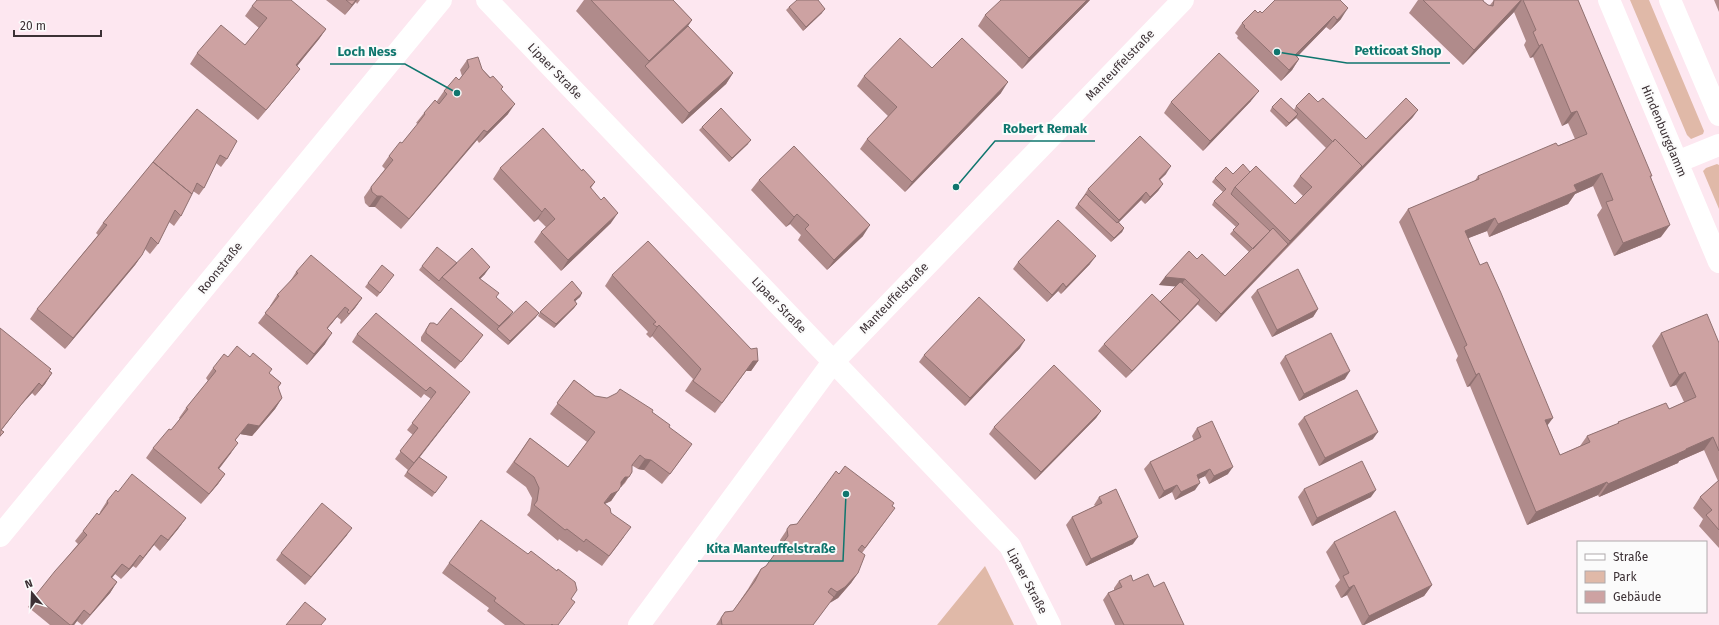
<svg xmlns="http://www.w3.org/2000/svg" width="1719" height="625" viewBox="0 0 1719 625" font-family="'Fira Sans',sans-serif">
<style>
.green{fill:#e0b9a8}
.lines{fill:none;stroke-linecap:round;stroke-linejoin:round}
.minor{stroke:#fff;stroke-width:22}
.major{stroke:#fff;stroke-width:22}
.wall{fill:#b08b8b}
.shaded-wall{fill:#907171}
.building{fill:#cda2a2;stroke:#907171}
.labels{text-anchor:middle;stroke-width:4;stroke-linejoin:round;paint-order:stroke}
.street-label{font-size:12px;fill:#3c3135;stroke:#fbfbfb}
.leader{fill:none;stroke:#0f766e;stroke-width:1.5}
.callout-dot{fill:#0f766e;stroke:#fbfbfb;stroke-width:1.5}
.callout-label{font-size:13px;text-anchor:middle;font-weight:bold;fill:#0f766e;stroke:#fbfbfb;stroke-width:4;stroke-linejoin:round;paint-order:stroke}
</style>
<rect width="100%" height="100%" fill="#fde7f0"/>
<path class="green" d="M1630,0H1649L1704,131L1703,134L1691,139L1687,135Z
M1717,164L1719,165V209L1703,171L1706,168Z
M985,566L1014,625H937Z"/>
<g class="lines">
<path class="minor" d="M487,0L1010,546L1050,625
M0,536L441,0
M639,625L833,362L1183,0"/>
<path class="major" d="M1609,0L1719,262
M1670,0L1719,115
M1677,162L1719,145"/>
</g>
<path class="wall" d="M326,0H360L357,4L356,2L345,15Z
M584,0H673L692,20L688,26L733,73L726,84L682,124L576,11Z
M1090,0L1022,69L978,26L985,15Z
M1275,0L1341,19L1330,30L1326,27L1297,57L1299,59L1292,70L1281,81L1237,38L1238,36L1235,33L1242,23L1258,13H1262Z
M1418,0H1484L1483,1L1488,5H1490L1494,0H1578L1651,177L1661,237L1614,256L1597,215L1602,208L1593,186L1575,194L1568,204L1489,237L1487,231L1468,238L1560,455L1580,446L1587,436L1617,424L1618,422L1669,409L1684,402L1676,385L1670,387L1652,346L1661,333L1719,343V548L1699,526L1703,519L1693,508L1700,497L1718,481L1704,450L1679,461L1678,463L1599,497L1598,495L1527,525L1470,386L1467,387L1456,360L1458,356L1399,222L1408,209L1474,182L1478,176L1575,139L1568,123L1562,126L1533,57L1530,58L1524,45L1526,41L1514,12L1463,65L1409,13Z
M1714,0H1719V12Z
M252,6L326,29L319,39L297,66L300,69L292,79L258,120L190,64L197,53L245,45L259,28L245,16Z
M789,7L822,13L803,31L786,10Z
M467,60L482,69L502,89L508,114L479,143L477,140L401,229L375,207H369L365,203L364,197L371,187L385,169L382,166L389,156L402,143L418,124L416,123L424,113L437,101L444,91L459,80L462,76L460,70Z
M932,68L1001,93L905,192L860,149L867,139L888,116L857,86L864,76Z
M1251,101L1203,151L1164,113L1171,102Z
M1318,102L1366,139L1413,117L1216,322L1197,304L1126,378L1098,351L1104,344L1160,302L1176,286L1159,285L1165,277L1197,259L1225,276L1249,252L1230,234L1236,227L1212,205L1214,201L1223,192L1212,182L1215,178L1233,174L1250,172L1295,204L1303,196L1293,186L1300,176L1326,148L1296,118L1286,127L1270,111L1272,107L1294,110L1296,106Z
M197,109L227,159L221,167L216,163L204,188L199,195L193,191L181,216L174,226L169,222L158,244L150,254L145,249L142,255L135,265L65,349L30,319L37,309L98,235L96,233L103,223Z
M702,127L748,144L729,162L699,130Z
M500,168L582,171L595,182L591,188L611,223L561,271L534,242L541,232L546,227L538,219L534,222L493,179Z
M1166,174L1160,180L1163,184L1158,191L1145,204L1141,200L1119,222L1124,228L1122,232L1111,242L1075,208L1083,197L1088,189Z
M759,180L863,236L827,270L798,240L801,235L790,224L786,227L751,190Z
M1018,262L1090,264L1061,294L1058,291L1047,302L1013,269Z
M457,263L485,274L480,279L496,298L509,317H536L508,345L419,270L422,266Z
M296,272L362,298L355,308L341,324L340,323L341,320L337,317L327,329L325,344L307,365L258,323L271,306H270L277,295L289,283Z
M612,275L758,361L751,371H746L715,413L685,391L693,379L652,336L650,338L646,334L648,332L605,286Z
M391,279L377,297L365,287L368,283Z
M1257,290L1318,309L1313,317L1272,337L1251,297Z
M582,293L580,297L575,301L577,304L574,308L554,328L538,316L540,312Z
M430,323L437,325L483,335L478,342L455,369L421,341V337Z
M0,328L52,373L45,384L35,396L32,393L20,406L1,430L4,432L0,437Z
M357,334L465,399L419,457L447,477L432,497L404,476L408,470L395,459L413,435L407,430L431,399L424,394L421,398L352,342Z
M1020,348L965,406L919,362L924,355Z
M1285,356L1345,379L1299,401L1280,363Z
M228,357L269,373L281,383L278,388L282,398L275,409L252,436L240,434L235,441L231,453L219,469L225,474L218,484L201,504L146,458L153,448L171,430L180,419L179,418L186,408L208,381L206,378L213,368Z
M574,380L595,396L652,412L669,427L684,454L662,484L644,470L638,469L633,466H632V472L625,483L621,487H620L611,501L605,504L611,513L624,537L602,566L579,550L577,552L559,539L558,541L527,515L530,511L532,498L526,487L506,472L530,438L568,467L587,442L550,414Z
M1101,411L1096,418L1035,480L989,434L994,427Z
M1304,417L1373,439L1319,466L1298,424Z
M1197,428L1228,474L1209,484L1205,476L1198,479L1195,490L1175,500L1172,492L1159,499L1144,469L1150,462L1194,441L1192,436Z
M839,474L892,506L887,519L862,553L858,573L851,583L838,598L830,602L813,625H716L725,612L733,611L748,589L754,579L761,569L766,566L781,546L780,540L790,525L797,524Z
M1304,489L1371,497L1312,526L1298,497Z
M118,492L186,518L178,529L160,551L154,545L136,568L133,566L121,579L115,574L112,578L117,582L110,593L82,625L77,621L74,625H50L28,607L35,596L78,544L75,541L83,531L100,513V512L107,501Z
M1099,497L1133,544L1086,566L1066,525L1072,517L1095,506L1094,505Z
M347,535L305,585L276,560L281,553Z
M1334,542L1432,585L1424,596L1364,625H1362L1347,595L1341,598L1335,586L1340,580L1326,552Z
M449,563L571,599L558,625H505L487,611L489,608L442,573Z
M1119,581H1133L1154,587L1184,625H1115L1103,600L1108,593L1114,590V588Z"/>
<path class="shaded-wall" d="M356,0H357L345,15L352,5Z
M1087,0H1090L1022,69L1029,58Z
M1521,0H1522L1514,12L1463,65L1474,50Z
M1348,8L1341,19L1330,30L1337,20Z
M825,9L822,13L803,31L806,27Z
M1334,16L1326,27L1288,66L1295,55Z
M692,20L681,36L645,66L649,61Z
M326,29L319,39L289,76L296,65Z
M1542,44L1533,57L1530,58L1539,46Z
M1299,59L1292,70L1281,81L1289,70Z
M300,69L292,79L258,120L266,110Z
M733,73L726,84L682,124L689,113Z
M1008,82L1001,93L905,192L912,182Z
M1259,91L1251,101L1203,151L1210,141Z
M515,104L508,114L479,143L487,132Z
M1418,110L1413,117L1283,251L1290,241Z
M1577,111L1568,123L1562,126L1571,113Z
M1298,114L1296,118L1286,127L1289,123Z
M484,130L477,140L401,229L409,219Z
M751,140L748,144L729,162L732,158Z
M1171,166L1166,174L1153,186L1159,179Z
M1602,173L1593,186L1575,194L1568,204L1489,237L1498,224L1574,185Z
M1163,184L1158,191L1145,204L1150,197Z
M1146,192L1141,200L1114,227L1119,220Z
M377,196H382L375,207H369Z
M545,208L538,219L534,222L542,212Z
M618,213L611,223L561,271L568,260Z
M797,214L790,224L786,227L794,217Z
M1495,218L1487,231L1456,243L1465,231Z
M870,225L863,236L827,270L834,260Z
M1670,225L1661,237L1614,256L1623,243Z
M1124,228L1122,232L1111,242L1114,238Z
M1288,244L1283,251L1216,322L1221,314Z
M142,255L135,265L65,349L73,338Z
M1096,256L1090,264L1061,294L1066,287Z
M490,267L485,274L474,285L479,278Z
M1165,277L1185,279L1180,287L1159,285Z
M1063,283L1058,291L1047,302L1052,295Z
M582,293L580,297L572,304L574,300Z
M362,298L355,308L341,324L349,314Z
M1200,300L1198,304L1175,328L1126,378L1132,371Z
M577,304L574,308L554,328L556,324Z
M345,307L337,317L319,339L327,328Z
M1318,309L1313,317L1272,337L1277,330Z
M513,312L508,319L497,329L499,326Z
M539,313L536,317L508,345L510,341Z
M659,325L652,336L650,338L657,327Z
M332,333L325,344L307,365L314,354Z
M1025,340L1020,348L965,406L970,398Z
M753,361H758L751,371H746L715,413Z
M1350,371L1345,379L1299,401L1304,394Z
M1685,372L1676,385L1670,387L1679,375Z
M52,373L45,384L35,396L42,386Z
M1479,373L1470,386L1467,387L1476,375Z
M39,383L32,393L20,406L0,432V431L28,396Z
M470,392L465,399L409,471L414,463Z
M282,398L275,409L252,436L240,434L227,450L235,440L248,424Z
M1101,411L1096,418L1035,480L1041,472Z
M1553,418L1544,430L1545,420Z
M1378,432L1373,439L1319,466L1325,458Z
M1713,437L1704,450L1679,461L1678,463L1599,497L1608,484Z
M238,443L231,453L211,479L218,468Z
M692,444L684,454L662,484L670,474Z
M645,459L651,460L644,470L638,469Z
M1233,467L1228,474L1209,484L1214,476Z
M1210,469L1205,476L1191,483L1197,475Z
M632,472L621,487H617L613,492L625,477Z
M225,474L218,484L201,504Z
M1607,482L1598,495L1527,525L1536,512Z
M1200,483L1195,490L1175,500L1181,492Z
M1177,485L1172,492L1159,499L1164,491Z
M1376,490L1371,497L1312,526L1317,518Z
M618,491L611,501L604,504L611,494Z
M186,518L178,529L160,551L168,540Z
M352,528L347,535L305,585L311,577Z
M161,535L154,545L136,568L143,558Z
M1138,537L1133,544L1086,566L1091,559Z
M140,555L133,566L121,579L129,569Z
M122,564L115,574L103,588L111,577Z
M858,573L851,583L838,598L830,603L837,592Z
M117,582L110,593L82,625L90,615Z
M1354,585L1347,595L1341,598L1349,588Z
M1432,585L1424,596L1364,625H1363L1369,616Z
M84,610L77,621L74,625H72Z"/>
<path class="building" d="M257,0H291L326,29L296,65L300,69L266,110L197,53L221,25L245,45L267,18L252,6Z
M346,0H356L352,5Z
M591,0H673L692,20L649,61Z
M797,0H818L825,9L806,27L789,7Z
M1001,0H1087L1029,58L985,15Z
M1275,0H1340L1348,8L1337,20L1334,16L1295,55L1299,59L1289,70L1244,27L1245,26L1242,23L1255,10L1258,13L1260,11L1262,13Z
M1423,0H1483V1L1488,5L1493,6L1494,0H1521L1474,50Z
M1523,0H1578L1652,176H1650L1670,225L1623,243L1606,202L1613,200L1602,173L1574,185L1577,191L1498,224L1495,218L1465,231L1480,265L1487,262L1501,293L1553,418L1545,420L1560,455L1590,442L1587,436L1619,423L1618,422L1666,403L1669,409L1696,397L1685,372L1679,375L1661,333L1707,314L1719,343V451L1713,437L1686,449V450L1608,484L1607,482L1536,512L1479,373L1476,375L1464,347L1467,345L1408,209L1479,179L1478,176L1556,143L1558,146L1587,134L1577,111L1571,113L1542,44L1539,46L1533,32L1536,30Z
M688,26L733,73L689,113L645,66Z
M900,38L932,68L962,38L1008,82L912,182L867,139L897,107L864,76Z
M1219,53L1259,91L1210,141L1171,102Z
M478,57L482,69L490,78L493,76L503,87L501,89L515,104L487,132L484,130L409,219L382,196H377L372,192L371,187L393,160L389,156L400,142L402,143L419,122L425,114L424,113L435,100L439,104L447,94L444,91L456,77L459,80L469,67L467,60Z
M1309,93L1318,102L1323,98L1366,139L1406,98L1418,110L1360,169L1362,166L1335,139L1333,142L1296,106Z
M1281,98L1298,114L1289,123L1272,107Z
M721,108L751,140L732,158L702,127Z
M197,109L237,141L227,159L220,155L204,188L197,183L192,194L153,162Z
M543,128L582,171L583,169L595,182L590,187L601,200L604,197L618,213L568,260L541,232L555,219L545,208L542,212L500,168Z
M1140,136L1171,166L1159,179L1163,184L1150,197L1146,192L1119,220L1088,189Z
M1335,139L1362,166L1290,241L1235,187L1256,166L1295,204L1312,187L1300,176Z
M794,146L870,225L834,260L805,229L809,225L797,214L794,217L759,180Z
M153,162L192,194L181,216L175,210L158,244L151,237L142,255L73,338L37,309L107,225L103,223Z
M1243,164L1250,172L1235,187L1231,194L1270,231L1253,249L1233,230L1239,224L1214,201L1226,189L1215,178L1226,167L1233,174Z
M1086,194L1117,223L1118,222L1124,228L1114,238L1078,204Z
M1058,220L1096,256L1066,287L1063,283L1052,295L1018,262Z
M1273,228L1288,244L1221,314L1185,279L1165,277L1189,251L1197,259L1202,254L1225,276Z
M648,241L751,349L757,348L758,361H753L722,403L693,381L701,369L659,325L657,327L653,324L656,322L612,275Z
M437,247L457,263L442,277L439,281L422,266Z
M472,248L490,267L479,278L499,293L496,297L513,312L499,326L442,277Z
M311,255L362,298L349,314L347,312L349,310L345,307L327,328L332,333L314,354L265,313L279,296L277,295L298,273L296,272Z
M382,265L394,275L380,293L368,283Z
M1298,269L1318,309L1277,330L1257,290Z
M572,281L582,293L574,300L577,304L556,324L540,312Z
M1180,282L1182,283L1200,300L1177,325L1180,321L1160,302Z
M1152,294L1180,321L1132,371L1104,344Z
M979,297L1025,340L970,398L924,355Z
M526,301L539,313L510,341L497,329Z
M451,308L483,335L461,362L426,333V330L430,323H434L437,325Z
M376,313L470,392L414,463L400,451L418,428L412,423L436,392L430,387L426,391L357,334Z
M0,328L51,369L49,371L52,373L42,386L39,383L28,396L1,430L4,432L0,436Z
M1331,333L1350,371L1304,394L1285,356Z
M237,346L250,357L253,353L272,369L269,373L281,383L278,387L282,398L259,426L248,424L235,440L238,443L218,468L225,474L209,494L153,448L169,429L171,430L188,409L186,408L216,371L213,368L224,354L228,357Z
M1054,365L1101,411L1041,472L994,427Z
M574,380L595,396L607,398L617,393L620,389L653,410L652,412L670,425L669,427L692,444L670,474L651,460L645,459L640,455L632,465V472L629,477H625L621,482V486L618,491L611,494L604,503L610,508L611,513L631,527L609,556L586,539L584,542L567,529L565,530L534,505L537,501L539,488L534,477L514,462L530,438L568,467L595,432L557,403Z
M1357,390L1378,432L1325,458L1304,417Z
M1212,421L1233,467L1214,476L1210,469L1197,475L1200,483L1181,492L1177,485L1164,491L1150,462L1201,437L1197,428Z
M419,457L447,477L435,493L407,472Z
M1362,461L1376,490L1317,518L1304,489Z
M845,466L894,503L892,506L895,508L865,548L862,545L858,550L865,555L858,573L845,587L837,592L831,588L828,592L834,597L813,625H722L721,618L725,612L733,611L755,581L761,569L766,566L788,536L787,529L790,525L797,524L836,471L839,474Z
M132,474L186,518L168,540L161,535L143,558L140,555L129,569L122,564L111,577L117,582L90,615L84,610L72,625H70L35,596L55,571L87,535L83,531L97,513L99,515L108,503L107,501L116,490L118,492Z
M1719,480V530L1706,515L1712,510L1700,497Z
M1116,489L1138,537L1091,559L1072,517L1102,503L1099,497Z
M322,503L352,528L311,577L281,553Z
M1395,511L1432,585L1369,616L1354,585L1349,588L1343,576L1349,573L1334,542Z
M481,520L528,554L531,551L557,571L558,569L575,582L577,590L571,599L575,602L558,625H553L552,624L551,625H525L494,601L496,598L449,563Z
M1148,574L1154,587L1164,582L1184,625H1124L1108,593L1122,587L1119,581L1131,575L1133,581Z
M305,602L326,619L321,625H286Z"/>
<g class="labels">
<g class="street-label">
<text transform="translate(1120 65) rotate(-46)" y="4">Manteuffelstraße</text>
<text transform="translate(555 71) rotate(46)" y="4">Lipaer Straße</text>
<text transform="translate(1664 131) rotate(67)" y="4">Hindenburgdamm</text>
<text transform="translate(220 268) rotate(-51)" y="4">Roonstraße</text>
<text transform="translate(894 298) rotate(-46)" y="4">Manteuffelstraße</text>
<text transform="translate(779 305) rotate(46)" y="4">Lipaer Straße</text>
<text transform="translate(1027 581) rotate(62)" y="4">Lipaer Straße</text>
</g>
</g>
<path class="leader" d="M1277 52L1347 63H1450M457 93L405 64H330M956 187L995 141H1095M846 494L843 561H698"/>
<g class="callout-dot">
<circle cx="1277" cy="52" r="4"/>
<circle cx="457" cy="93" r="4"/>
<circle cx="956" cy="187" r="4"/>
<circle cx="846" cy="494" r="4"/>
</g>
<g class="callout-label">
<text x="1398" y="55">Petticoat Shop</text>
<text x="367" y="56">Loch Ness</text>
<text x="1045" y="133">Robert Remak</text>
<text x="771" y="553">Kita Manteuffelstraße</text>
</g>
<rect x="1577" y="541" width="130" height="72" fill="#fbfbfb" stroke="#afaaac"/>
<rect x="1585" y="554" width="20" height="6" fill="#ffffff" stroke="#afaaac"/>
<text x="1613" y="561" font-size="12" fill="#3c3135">Straße</text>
<rect x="1585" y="571" width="20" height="12" fill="#e0b9a8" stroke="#afaaac"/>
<text x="1613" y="581" font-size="12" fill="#3c3135">Park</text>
<rect x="1585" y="591" width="20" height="12" fill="#cda2a2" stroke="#afaaac"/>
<text x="1613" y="601" font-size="12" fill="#3c3135">Gebäude</text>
<g transform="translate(32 593) rotate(341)" stroke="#fbfbfb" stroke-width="3" paint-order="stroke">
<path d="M0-3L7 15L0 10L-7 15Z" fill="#3c3135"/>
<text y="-6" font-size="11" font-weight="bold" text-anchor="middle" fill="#3c3135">N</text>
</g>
<path d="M14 30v6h87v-6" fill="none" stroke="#3c3135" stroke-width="2"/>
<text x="20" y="30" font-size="12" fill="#3c3135" stroke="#fbfbfb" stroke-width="3" paint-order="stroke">20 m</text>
</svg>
